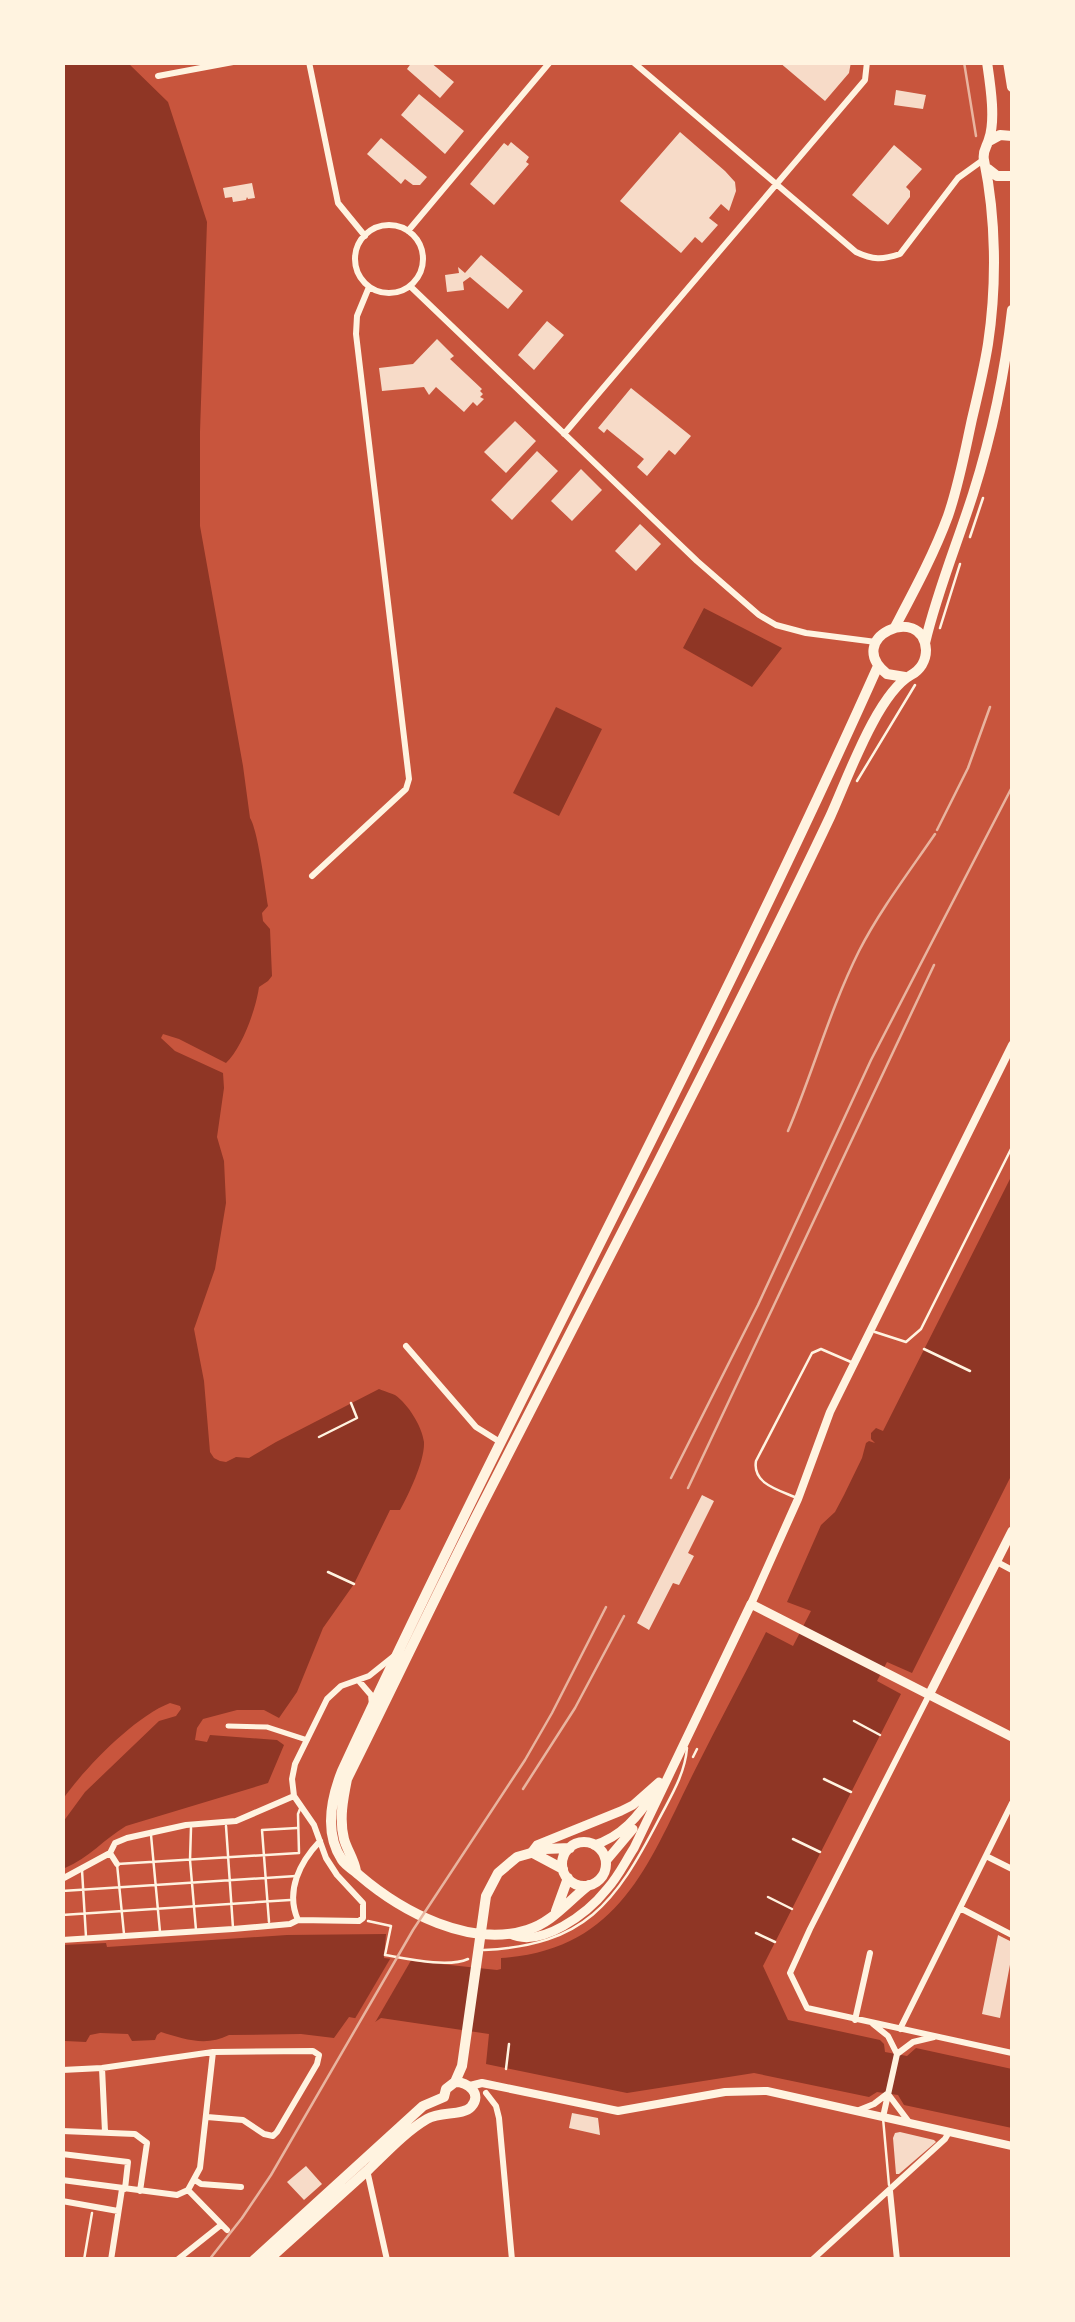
<svg xmlns="http://www.w3.org/2000/svg" width="1075" height="2322" viewBox="0 0 1075 2322" font-family="'Public Sans',sans-serif">
<style>
.water{fill:#8f3625}
.pier{fill:#c8553d}
.building{fill:#f7dbc8}
.lines{fill:none;stroke-linecap:round;stroke-linejoin:round}
.path{stroke:#fff3e0;stroke-width:2.5}
.service{stroke:#fff3e0;stroke-width:2.5}
.pedestrian{stroke:#fff3e0;stroke-width:5}
.minor{stroke:#fff3e0;stroke-width:6}
.tertiary{stroke:#fff3e0;stroke-width:8}
.secondary{stroke:#fff3e0;stroke-width:9}
.primary{stroke:#fff3e0;stroke-width:10}
.rail{stroke:#e9b49f;stroke-width:2.5}
</style>
<rect width="100%" height="100%" fill="#c8553d"/>
<path class="water" d="M127,62L168,102L207,222L200,432V526L243,766L250,818C258,830 265,888 268,906L262,913L263,921L270,929L272,976L268,981L259,987C256,1009 242,1048 226,1063L179,1039L163,1034L161,1038L175,1051L223,1073L224,1088L217,1137L224,1161L226,1203L215,1269L194,1329L204,1381L210,1452L214,1458L220,1461L226,1462L236,1457L249,1458L276,1442L379,1389C381,1390 393,1394 395,1395C408,1404 422,1426 424,1442C425,1460 409,1494 400,1510H390L354,1584L323,1628L297,1692L279,1718L264,1710H237L203,1719L197,1728L195,1740L207,1742L210,1735L277,1740L284,1745L268,1783L126,1826C104,1839 89,1858 65,1868L62,1865L63,1822L85,1792L159,1721L176,1716L181,1709L180,1706L170,1703C134,1717 85,1768 63,1799L62,63Z
M704,608L782,648L752,687L683,648Z
M556,707L602,729L559,816L513,793Z
M1012,1175V1474L912,1673L887,1662L877,1681L901,1694L763,1966L788,2020L880,2040L884,2044L885,2052L907,2056L916,2048L1012,2069V2128L904,2105L898,2095L877,2092L869,2097L754,2073L627,2093L486,2064L489,2034L381,2018L375,2022L349,2017L334,2038L301,2034L229,2035C206,2047 184,2039 161,2032L157,2035L155,2040L132,2041L128,2034L100,2033L90,2035L86,2042L65,2041V2036H63V1945L106,1943L107,1947L287,1935L386,1934L384,1958L497,1970L501,1969V1958C622,1950 649,1861 696,1768C719,1722 743,1678 766,1632L793,1646L811,1611L787,1602L821,1525L835,1512L844,1495L862,1458L866,1443L869,1441L875,1443L871,1439V1433L876,1428L883,1431Z"/>
<path class="pier" d="M393,1954L413,1957L373,2026L353,2022Z"/>
<path class="building" d="M412,62H430L454,82L440,98L407,69Z
M779,62H851L849,73L825,101Z
M896,90L926,95L923,109L894,105Z
M419,94L464,131L445,154L401,115Z
M680,132L725,171L735,182L736,191L729,211L721,204L709,218L718,225L702,243L695,237L681,253L620,201Z
M381,138L427,177L420,185H413L405,179L401,184L367,154Z
M511,142L529,157L526,162L529,164L494,205L470,184L504,143L508,146Z
M894,145L922,169L906,187L910,191V197L888,225L852,195Z
M252,183L255,198L248,199L247,197L246,200L233,202L232,197L225,198L223,188Z
M481,255L523,291L508,309L470,277L463,282L464,290L447,292L445,275L459,273L458,267L465,273Z
M547,321L564,335L534,370L518,355Z
M437,339L454,356L450,359L482,389L480,391L483,394L480,397L484,399L477,406L473,402L464,412L436,387L429,395L424,387L382,391L379,368L413,364Z
M631,388L691,436L675,455L669,450L647,476L637,467L644,459L607,429L604,433L598,428Z
M515,421L536,441L506,473L484,452Z
M537,451L558,471L512,520L491,500Z
M581,469L602,490L572,521L551,501Z
M640,524L661,544L636,571L615,551Z
M702,1495L714,1501L688,1553L694,1556L679,1585L673,1583L649,1630L637,1623Z
M998,1935L1012,1942V1954L1000,2018L982,2014Z
M572,2113L598,2118L600,2135L569,2128Z
M900,2132L934,2140L936,2142L899,2174H896L893,2138L895,2133Z
M306,2166L322,2184L304,2200L287,2182Z"/>
<g class="lines">
<path class="path" d="M970,537L983,498
M940,628L960,564
M857,781L915,685
M924,1349L970,1371
M319,1437L357,1418L351,1403
M328,1572L354,1584
M854,1721L880,1735
M693,1757L697,1749
M824,1779L851,1792
M793,1839L820,1852
M768,1897L792,1909
M368,1921L391,1926L385,1955C408,1959 448,1968 468,1959
M756,1933L775,1942
M506,2069L509,2044
M84,2260L92,2213"/>
<path class="service" d="M875,1332L906,1342L921,1329L1012,1147
M797,1498C779,1490 752,1484 756,1461L812,1353L821,1349L851,1362
M226,1826L233,1928
M191,1828L190,1860L196,1930
M151,1835L160,1932
M82,1870L86,1937
M62,1891L296,1876
M62,1915L290,1900
M269,1922L262,1830L297,1828
M124,1934L117,1864L299,1853L298,1814L300,1809
M484,1950C585,1945 615,1904 659,1819C671,1796 685,1774 687,1748
M883,2118L889,2185"/>
<path class="pedestrian" d="M228,1726L267,1727L307,1740"/>
<path class="minor" d="M309,62L338,203L365,236
M633,62L856,252C873,260 882,260 900,254L958,178L983,160
M158,76L233,62
M355 259a34 34 0 1 1 68 0a34 34 0 1 1-68 0Z
M408,231L550,62
M410,286L697,561L759,615L776,625L806,633L876,642
M564,434L865,80L867,62
M312,876L406,789L409,779L356,334L357,316L369,287
M406,1346L476,1427L500,1442
M997,1562L1012,1570
M359,1681L371,1695L372,1705
M929,1695L810,1929L790,1973L807,2008L1012,2053
M110,1853L117,1864
M986,1856L1012,1869
M62,1879L110,1853L115,1843L127,1838L186,1825L236,1821L294,1796
M960,1908L1012,1935
M298,1920C285,1891 300,1862 320,1841
M62,1940L233,1929L290,1924L298,1920L359,1921L363,1918V1903L337,1875L326,1858L314,1825L294,1796L292,1779L295,1764L327,1699L341,1686L369,1676L394,1656
M855,2020L870,1953
M873,2024L888,2036L897,2054
M900,2029L1012,1803
M897,2054L913,2042L934,2037
M102,2068L105,2132
M62,2070L102,2068L213,2052L313,2051L319,2055L317,2064L277,2132L273,2136L264,2134L243,2120L207,2117
M486,2093L496,2106L499,2118L512,2260
M888,2094L909,2122
M859,2110L874,2104L887,2094
M883,2117L897,2054
M62,2131L135,2134L147,2143L140,2191
M62,2154L128,2162L125,2189
M367,2170L387,2260
M62,2180L177,2195L188,2190L200,2168L213,2052
M195,2180L201,2184L241,2187
M188,2190L227,2230
M890,2191L897,2260
M62,2201L118,2211
M111,2260L122,2189
M177,2260L221,2225
M812,2260L945,2139L949,2132"/>
<path class="tertiary" d="M751,1604L798,1499L830,1412L1012,1045
M470,2086L482,2083L618,2111L725,2092L767,2091L1012,2146"/>
<path class="secondary" d="M929,1695L1012,1531
M594,1845C621,1837 639,1816 654,1792
M531,1853L537,1845L621,1811L633,1805L659,1782
M606,1861L633,1829
M510,1934C541,1949 588,1913 607,1889C618,1877 625,1862 634,1848L751,1604L1012,1737"/>
<path class="primary" d="M1008,62L1012,87
M989,141L1000,135L1012,136
M988,169L997,176H1012
M895,627C914,591 934,554 948,516C959,484 965,451 972,419C978,394 984,369 988,344C997,284 996,218 984,160C982,151 987,147 989,139C996,119 990,83 987,62
M925,643C937,592 957,544 973,494C992,434 1005,373 1012,310
M562 1864a22 22 0 1 1 44 0a22 22 0 1 1-44 0Z
M533,1853L563,1869
M356,1871C354,1859 347,1850 344,1839C339,1819 343,1799 347,1779C392,1689 435,1597 481,1507C539,1395 597,1283 654,1170C713,1053 774,936 830,817C847,780 877,694 911,675C920,670 926,661 926,650C923,602 842,638 887,674L905,677
M589,1885C569,1900 552,1923 527,1930C470,1948 402,1912 359,1875C354,1870 346,1866 342,1860C324,1833 331,1799 342,1771C514,1400 711,1040 878,666
M556,1911L568,1878
M444,2097L446,2089L455,2082L462,2066L486,1896L498,1873L517,1857L545,1849L570,1848
M254,2260L423,2106L444,2097
M268,2260C301,2230 335,2200 368,2170C386,2153 405,2132 427,2119C440,2111 463,2116 471,2107C483,2094 468,2082 455,2082"/>
<path class="rail" d="M964,62L976,136
M937,830L968,768L990,707
M788,1131C813,1072 830,1009 859,951C880,910 909,872 935,834
M671,1478L758,1305L871,1060L1012,787
M688,1488L934,965
M523,1789L575,1708L624,1616
M209,2260L242,2218L271,2175L413,1930L525,1760L552,1713L606,1607"/>
</g>
<rect width="1075" height="2322" fill="none" stroke="#fff3e0" stroke-width="130"/>
</svg>
